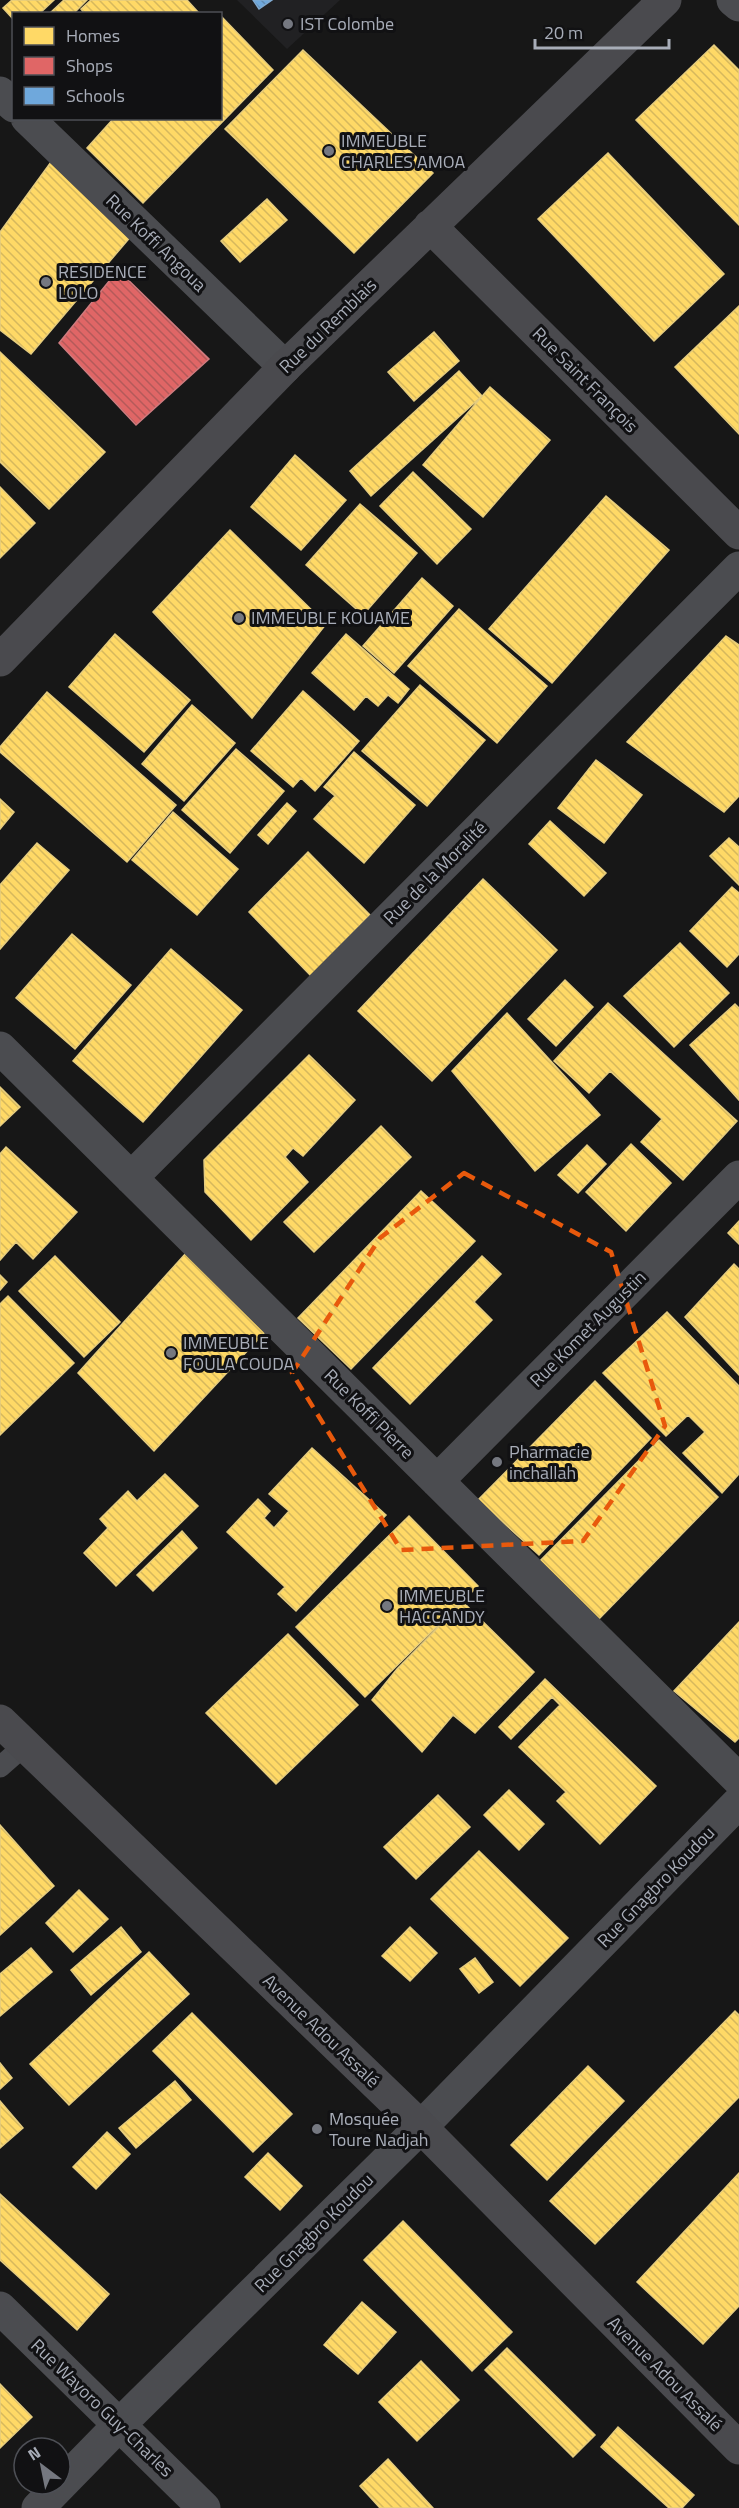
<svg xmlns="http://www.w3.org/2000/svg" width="739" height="2508" viewBox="0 0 739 2508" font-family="'Titillium Web',sans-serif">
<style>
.built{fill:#212123}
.homes{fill:url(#homes-back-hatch);stroke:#e5cc7f;stroke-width:1.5}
.shops{fill:url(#shops-back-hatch);stroke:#cf7b7f;stroke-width:1.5}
.schools{fill:url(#schools-back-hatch);stroke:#80aad1;stroke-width:1.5}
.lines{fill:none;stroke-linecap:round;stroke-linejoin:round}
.lane{stroke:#4b4c50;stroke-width:21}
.street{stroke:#4b4c50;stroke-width:33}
.secondary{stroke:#4a4a4e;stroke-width:33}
.marked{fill:none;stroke:#e8590c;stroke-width:4.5;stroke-dasharray:12 8;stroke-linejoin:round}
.poi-dot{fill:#757880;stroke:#111113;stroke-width:2}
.labels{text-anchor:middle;stroke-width:6;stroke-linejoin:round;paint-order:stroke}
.poi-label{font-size:18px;fill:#a8adb8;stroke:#111113;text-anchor:start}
.street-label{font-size:18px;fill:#a8adb8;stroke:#111113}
</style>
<defs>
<pattern id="homes-back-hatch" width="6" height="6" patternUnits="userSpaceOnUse" patternTransform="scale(1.5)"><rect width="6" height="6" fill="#ffd966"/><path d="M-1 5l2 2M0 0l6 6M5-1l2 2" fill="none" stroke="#d6b85d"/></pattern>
<pattern id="shops-back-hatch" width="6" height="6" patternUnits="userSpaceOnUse" patternTransform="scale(1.5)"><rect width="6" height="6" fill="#e06666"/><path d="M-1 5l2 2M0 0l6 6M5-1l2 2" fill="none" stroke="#b45a5a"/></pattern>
<pattern id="schools-back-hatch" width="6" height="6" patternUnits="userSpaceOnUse" patternTransform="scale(1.5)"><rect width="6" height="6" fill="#6fa8dc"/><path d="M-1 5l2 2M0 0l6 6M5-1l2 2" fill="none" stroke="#608bb3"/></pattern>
</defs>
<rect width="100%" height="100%" fill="#171717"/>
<path class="built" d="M237,0H340L287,49Z"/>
<path class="homes" d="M12,0H54L39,14H14V20L3,8Z
M64,0H87L73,14H49Z
M91,0H187L198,12L85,14L81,9Z
M220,15L273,70L143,203L87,148L114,118H220Z
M714,45L739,70V225L636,120Z
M303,50L433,173L354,253L225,129Z
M608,153L724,274L654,341L538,219Z
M54,158L132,235L31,354L0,330V232Z
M267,199L287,220L240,262L221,241Z
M739,306V434L675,367Z
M434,332L459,361L414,401L388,372Z
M0,352L105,452L49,509L0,462Z
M459,371L482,396L371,496L350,471Z
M490,387L550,440L483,517L423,465Z
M295,455L346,500L301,550L251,507Z
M413,472L471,529L437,564L380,506Z
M0,487L35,523L0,558Z
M606,496L669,550L552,683L489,629Z
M360,504L417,553L363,615L306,565Z
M230,530L326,624L252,718L153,612Z
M422,578L453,606L394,673L363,646Z
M459,609L547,686L497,743L408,666Z
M115,634L190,700L144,752L69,687Z
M346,634L409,689L398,703L388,695L378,706L366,696L354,710L312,673Z
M726,636L739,645V796L724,812L627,742Z
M420,685L485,740L427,806L362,751Z
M303,691L359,741L315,791L301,778L293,787L251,751Z
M47,692L176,805L127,862L0,752V747Z
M192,705L235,743L184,801L142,764Z
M236,749L284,791L230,853L182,810Z
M354,752L415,805L364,863L314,819L335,796L324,787Z
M596,760L642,795L604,843L558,808Z
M0,799L14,812L0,829Z
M287,803L296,811L268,844L258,835Z
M173,812L238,869L197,915L132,860Z
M550,821L606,873L584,896L529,844Z
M729,838L739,847V885L710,856Z
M37,843L69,870L0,949V885Z
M308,852L370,915L311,976L249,912Z
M483,879L557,950L432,1081L358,1011Z
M732,887L739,893V954L727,967L690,931Z
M72,934L131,985L75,1049L16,998Z
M680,943L729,993L674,1047L624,996Z
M171,949L242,1010L143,1122L73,1061Z
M565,980L593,1007L556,1046L528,1019Z
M608,1003L737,1121L683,1180L641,1142L662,1119L610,1071L589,1093L554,1061Z
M735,1004L739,1008V1100L690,1045Z
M507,1013L600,1115L535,1171L452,1071Z
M309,1055L355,1100L303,1156L293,1148L285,1157L308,1182L251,1240L205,1192L204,1160Z
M0,1087L20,1107L0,1126Z
M381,1126L411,1157L314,1252L284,1222Z
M631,1144L671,1183L626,1231L586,1192Z
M587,1145L606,1164L578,1193L558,1175Z
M6,1147L77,1212L33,1259L16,1242L0,1260V1154Z
M421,1191L475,1241L351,1369L298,1318Z
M739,1221V1244L728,1233Z
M186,1253L265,1332L154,1451L78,1373Z
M55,1256L120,1322L84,1357L19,1291Z
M482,1256L501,1274L474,1302L492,1320L410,1404L373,1368Z
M734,1264L739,1269V1375L685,1317Z
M0,1275L7,1282L0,1290Z
M8,1296L74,1363L0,1435V1304Z
M667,1312L739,1386V1474L722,1493L683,1453L705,1432L688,1415L666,1436L603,1373Z
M595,1381L651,1438L539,1555L478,1500Z
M659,1440L718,1497L597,1621L536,1565Z
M312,1448L386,1515L296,1611L278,1594L285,1587L227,1532L258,1499L270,1511L264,1518L274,1528L289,1511L269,1494Z
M165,1474L198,1506L116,1586L84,1553L108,1528L100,1519L128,1491L137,1501Z
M409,1516L478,1586L365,1697L296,1627Z
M182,1531L197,1548L153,1591L137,1575Z
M463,1602L534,1672L475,1733L453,1715L422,1752L372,1700L397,1669Z
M739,1622V1738L735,1742L674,1691Z
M288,1634L358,1705L276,1784L206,1713Z
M545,1679L656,1786L600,1844L557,1801L566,1792L519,1747L560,1705L552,1697L511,1739L499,1727Z
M509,1790L544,1824L519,1850L484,1815Z
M438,1795L470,1827L416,1879L384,1847Z
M0,1825L54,1886L0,1935Z
M479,1851L568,1938L520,1986L431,1899Z
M79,1890L108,1919L73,1952L46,1923Z
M121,1927L141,1952L91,1995L71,1970Z
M410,1927L437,1953L410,1981L382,1956Z
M31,1948L52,1972L0,2016V1974Z
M149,1952L189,1994L69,2105L30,2064Z
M475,1958L493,1982L479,1993L460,1969Z
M735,2011L739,2015V2097L595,2244L550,2201Z
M192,2013L292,2114L253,2152L153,2051Z
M0,2063L12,2078L0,2089Z
M588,2066L624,2101L547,2180L511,2145Z
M175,2081L191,2100L136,2148L119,2128Z
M0,2101L23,2128L0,2148Z
M107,2132L130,2154L96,2189L73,2167Z
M268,2153L302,2186L280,2210L245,2177Z
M739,2173V2306L703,2344L637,2282Z
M0,2194L109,2294L77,2330L0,2260Z
M403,2221L512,2332L472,2371L364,2260Z
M362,2302L396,2332L358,2374L324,2345Z
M507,2348L595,2435L573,2457L485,2370Z
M421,2361L459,2400L417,2441L379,2402Z
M0,2384L32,2417L0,2448Z
M618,2427L694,2495L682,2508H669L601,2447Z
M388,2459L433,2508H380L360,2486Z"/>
<path class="shops" d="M118,270L209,359L136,425L59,343Z"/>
<path class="schools" d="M253,0H272L259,9Z"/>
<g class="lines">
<path class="lane" d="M0,1767L25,1745"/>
<path class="street" d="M733,0L739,5
M0,93L14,106
M27,118L285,367
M0,1048L739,1780
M131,1178L739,568
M437,1481L739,1177
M0,2308L204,2508
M38,2508L120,2424L421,2127L739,1802"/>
<path class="secondary" d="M430,226L739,533
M0,660L285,367L665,0
M0,1721L421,2127L739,2448"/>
</g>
<path class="marked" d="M464,1173L611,1252L665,1426L583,1541L401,1550L292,1373L380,1238Z"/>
<g class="poi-dot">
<circle cx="288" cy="24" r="6"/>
<circle cx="329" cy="151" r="6"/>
<circle cx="46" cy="282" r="6"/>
<circle cx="239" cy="618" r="6"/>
<circle cx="171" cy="1353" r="6"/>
<circle cx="497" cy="1462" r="6"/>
<circle cx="387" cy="1606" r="6"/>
<circle cx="317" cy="2129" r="6"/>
</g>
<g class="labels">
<g class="poi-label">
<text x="300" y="30">IST Colombe</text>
<text x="341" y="147">IMMEUBLE<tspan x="341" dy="21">CHARLES AMOA</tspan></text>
<text x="58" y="278">RESIDENCE<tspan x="58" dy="21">LOLO</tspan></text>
<text x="251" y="624">IMMEUBLE KOUAME</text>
<text x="183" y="1349">IMMEUBLE<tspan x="183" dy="21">FOULA COUDA</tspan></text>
<text x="509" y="1458">Pharmacie<tspan x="509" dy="21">inchallah</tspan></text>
<text x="399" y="1602">IMMEUBLE<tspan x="399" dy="21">HACCANDY</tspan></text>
<text x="329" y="2125">Mosquée<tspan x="329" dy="21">Toure Nadjah</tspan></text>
</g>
<g class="street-label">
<text transform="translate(156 243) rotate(44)" y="6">Rue Koffi Angoua</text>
<text transform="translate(328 326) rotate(-44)" y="6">Rue du Remblais</text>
<text transform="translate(585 380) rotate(45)" y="6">Rue Saint François</text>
<text transform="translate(435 873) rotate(-45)" y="6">Rue de la Moralité</text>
<text transform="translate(588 1329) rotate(-45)" y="6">Rue Komet Augustin</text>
<text transform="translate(369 1414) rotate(45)" y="6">Rue Koffi Pierre</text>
<text transform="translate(656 1887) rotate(-46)" y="6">Rue Gnagbro Koudou</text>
<text transform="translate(321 2031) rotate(44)" y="6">Avenue Adou Assalé</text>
<text transform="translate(314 2233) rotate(-45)" y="6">Rue Gnagbro Koudou</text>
<text transform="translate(665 2374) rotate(45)" y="6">Avenue Adou Assalé</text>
<text transform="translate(102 2408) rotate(44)" y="6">Rue Wayoro Guy-Charles</text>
</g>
</g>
<rect x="12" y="12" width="210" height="108" fill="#111113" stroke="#4d4f55" stroke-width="1.5"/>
<rect x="24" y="27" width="30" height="18" fill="#ffd966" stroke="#4d4f55" stroke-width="1.5"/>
<text x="66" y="42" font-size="18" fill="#a8adb8">Homes</text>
<rect x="24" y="57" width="30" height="18" fill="#e06666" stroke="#4d4f55" stroke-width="1.5"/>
<text x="66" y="72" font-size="18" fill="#a8adb8">Shops</text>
<rect x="24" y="87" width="30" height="18" fill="#6fa8dc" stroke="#4d4f55" stroke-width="1.5"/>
<text x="66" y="102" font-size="18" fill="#a8adb8">Schools</text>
<g transform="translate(42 2466) rotate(328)"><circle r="28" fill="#111113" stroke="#4d4f55" stroke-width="1.5"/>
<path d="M0-4.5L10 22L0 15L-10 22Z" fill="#757880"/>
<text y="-9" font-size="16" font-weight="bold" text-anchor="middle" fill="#a8adb8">N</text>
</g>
<path d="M535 39v9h134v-9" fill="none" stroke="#a8adb8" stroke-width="3"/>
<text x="544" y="39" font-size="18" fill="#a8adb8" stroke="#111113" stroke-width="4.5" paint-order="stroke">20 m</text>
</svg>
